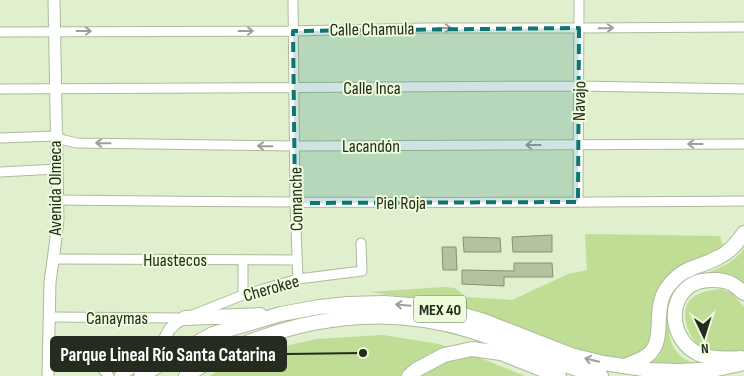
<svg xmlns="http://www.w3.org/2000/svg" width="744" height="376" viewBox="0 0 744 376" font-family="'Sofia Sans Condensed',sans-serif">
<style>
.green{fill:#bfdd94}
.building{fill:#b4c2a1;stroke:#849273}
.lines{fill:none;stroke-linecap:round;stroke-linejoin:round}
.minor-casing{stroke:#adbb9b;stroke-width:11}
.tertiary-casing{stroke:#adbb9b;stroke-width:13}
.trunk-casing{stroke:#adbb9b;stroke-width:16}
.minor{stroke:#fff;stroke-width:9}
.tertiary{stroke:#fff;stroke-width:11}
.trunk{stroke:#fff;stroke-width:14}
.oneway{stroke:#9da09a}
.marked{fill:#0f766e;fill-opacity:0.2;stroke:#0f766e;stroke-width:4;stroke-dasharray:10 6;stroke-linejoin:round}
.labels{text-anchor:middle;stroke-width:4;stroke-linejoin:round;paint-order:stroke}
.shield{fill:#edfcda;stroke:#616a56;stroke-width:1}
.shield-label{font-size:16px;font-weight:bold;fill:#252b1e}
.street-label{font-size:18px;fill:#252b1e;stroke:#edfcda}
.leader{fill:none;stroke:#252b1e;stroke-width:2}
.callout-dot{fill:#252b1e;stroke:#edfcda;stroke-width:2}
.callout{fill:#252b1e;stroke:#252b1e;stroke-width:2}
.callout-label{font-size:19px;text-anchor:middle;font-weight:bold;fill:#fff}
</style>
<rect width="100%" height="100%" fill="#e0efcd"/>
<path class="green" d="M585,234L720,236L722,244L730,243L657,293L652,312L654,330L647,349L633,358L623,359L588,353L546,342L468,314L401,297L370,292L443,287L455,288L466,297L512,300L568,274L587,270Z
M744,248V287L700,275C717,269 734,264 744,248Z
M721,289L732,293L744,307V354C735,353 709,353 702,349C688,339 676,307 695,296C703,291 712,290 721,289Z
M668,310C668,333 669,358 696,363C705,365 715,365 724,365L641,366C647,364 654,361 658,357C664,351 666,320 668,310Z
M383,335L439,344L475,356L525,376H210L219,370L264,351L316,339Z"/>
<path class="building" d="M552,235V252H513L512,237Z
M463,237L500,238L501,252H464Z
M442,247H456L457,270H443Z
M514,263H552L553,277H504V286L462,284V270L514,271Z"/>
<g class="lines">
<defs>
<path id="minor" d="M293,0L295,203L298,279
M0,32L293,31L425,28H579L744,27
M0,89L579,86L744,89
M0,138L55,136L64,140L77,143L295,146L744,144
M0,172L56,169
M58,200C286,203 515,203 744,201
M578,202L579,0
M53,259L297,260
M243,260V295
M49,317L185,318L243,295L298,279L362,271L361,243
M89,354L109,376"/>
<path id="tertiary" d="M48,376L50,282L55,246L58,219L54,0
M120,376L160,348L169,330L176,323L185,318"/>
<path id="trunk" d="M185,318L260,315
M741,358C728,359 711,359 699,354C672,342 665,302 691,285C697,281 706,280 713,280C719,280 727,281 732,284C736,286 740,290 744,293
M625,366C633,362 643,360 649,354C666,339 652,309 667,288C684,265 697,269 719,257C730,252 737,243 744,233
M141,376L180,352L213,334L281,314L319,307L348,304L384,303L436,307L484,321L571,355L603,363L650,370L679,371L717,369L744,363
M186,376C197,369 209,360 221,354C302,316 386,304 472,331C516,345 557,365 601,376
M409,376L416,370L444,355L472,349L501,353L559,376"/>
</defs>
<use href="#minor" class="minor-casing"/>
<use href="#tertiary" class="tertiary-casing"/>
<use href="#trunk" class="trunk-casing"/>
<use href="#minor" class="minor"/>
<use href="#tertiary" class="tertiary"/>
<use href="#trunk" class="trunk"/>
</g>
<defs><path id="oneway-shaft" d="M-6 0H5M1.5-3L5.5 0L1.5 3" fill="none" stroke-width="1.6" stroke-linecap="round" stroke-linejoin="round" transform="scale(1.25)"/></defs>
<g class="oneway">
<use href="#oneway-shaft" transform="translate(444 28)"/>
<use href="#oneway-shaft" transform="translate(606 28) rotate(-1)"/>
<use href="#oneway-shaft" transform="translate(84 31)"/>
<use href="#oneway-shaft" transform="translate(246 31)"/>
<use href="#oneway-shaft" transform="translate(103 143) rotate(-179)"/>
<use href="#oneway-shaft" transform="translate(695 144) rotate(180)"/>
<use href="#oneway-shaft" transform="translate(533 145) rotate(180)"/>
<use href="#oneway-shaft" transform="translate(265 146) rotate(-179)"/>
<use href="#oneway-shaft" transform="translate(403 305) rotate(-175)"/>
<use href="#oneway-shaft" transform="translate(592 360) rotate(-166)"/>
</g>
<path class="marked" d="M579,28L578,202L295,203L293,31Z"/>
<g class="labels">
<rect class="shield" x="414" y="295.5" width="52" height="27" rx="4"/>
<g class="shield-label">
<text x="440" y="315">MEX 40</text>
</g>
<g class="street-label">
<text transform="translate(372 29) rotate(-1)" y="6">Calle Chamula</text>
<text x="372" y="94">Calle Inca</text>
<text transform="translate(579 101) rotate(-89)" y="6">Navajo</text>
<text x="371" y="152">Lacandón</text>
<text transform="translate(55 188) rotate(-90)" y="6">Avenida Olmeca</text>
<text transform="translate(296 199) rotate(-91)" y="6">Comanche</text>
<text x="401" y="209">Piel Roja</text>
<text x="175" y="266">Huastecos</text>
<text transform="translate(271 288) rotate(-16)" y="6">Cherokee</text>
<text x="117" y="324">Canaymas</text>
</g>
</g>
<path class="leader" d="M363 353L286 354"/>
<circle class="callout-dot" cx="363" cy="353" r="5"/>
<rect class="callout" x="51" y="337" width="235" height="34" rx="5"/>
<g class="callout-label">
<text x="168" y="361">Parque Lineal Río Santa Catarina</text>
</g>
<g transform="translate(704 336) rotate(176)" stroke="#edfcda" stroke-width="4" paint-order="stroke">
<path d="M0-4L9 19L0 12L-9 19Z" fill="#252b1e"/>
<text y="-8" font-size="14" font-weight="bold" text-anchor="middle" fill="#252b1e">N</text>
</g>
</svg>
